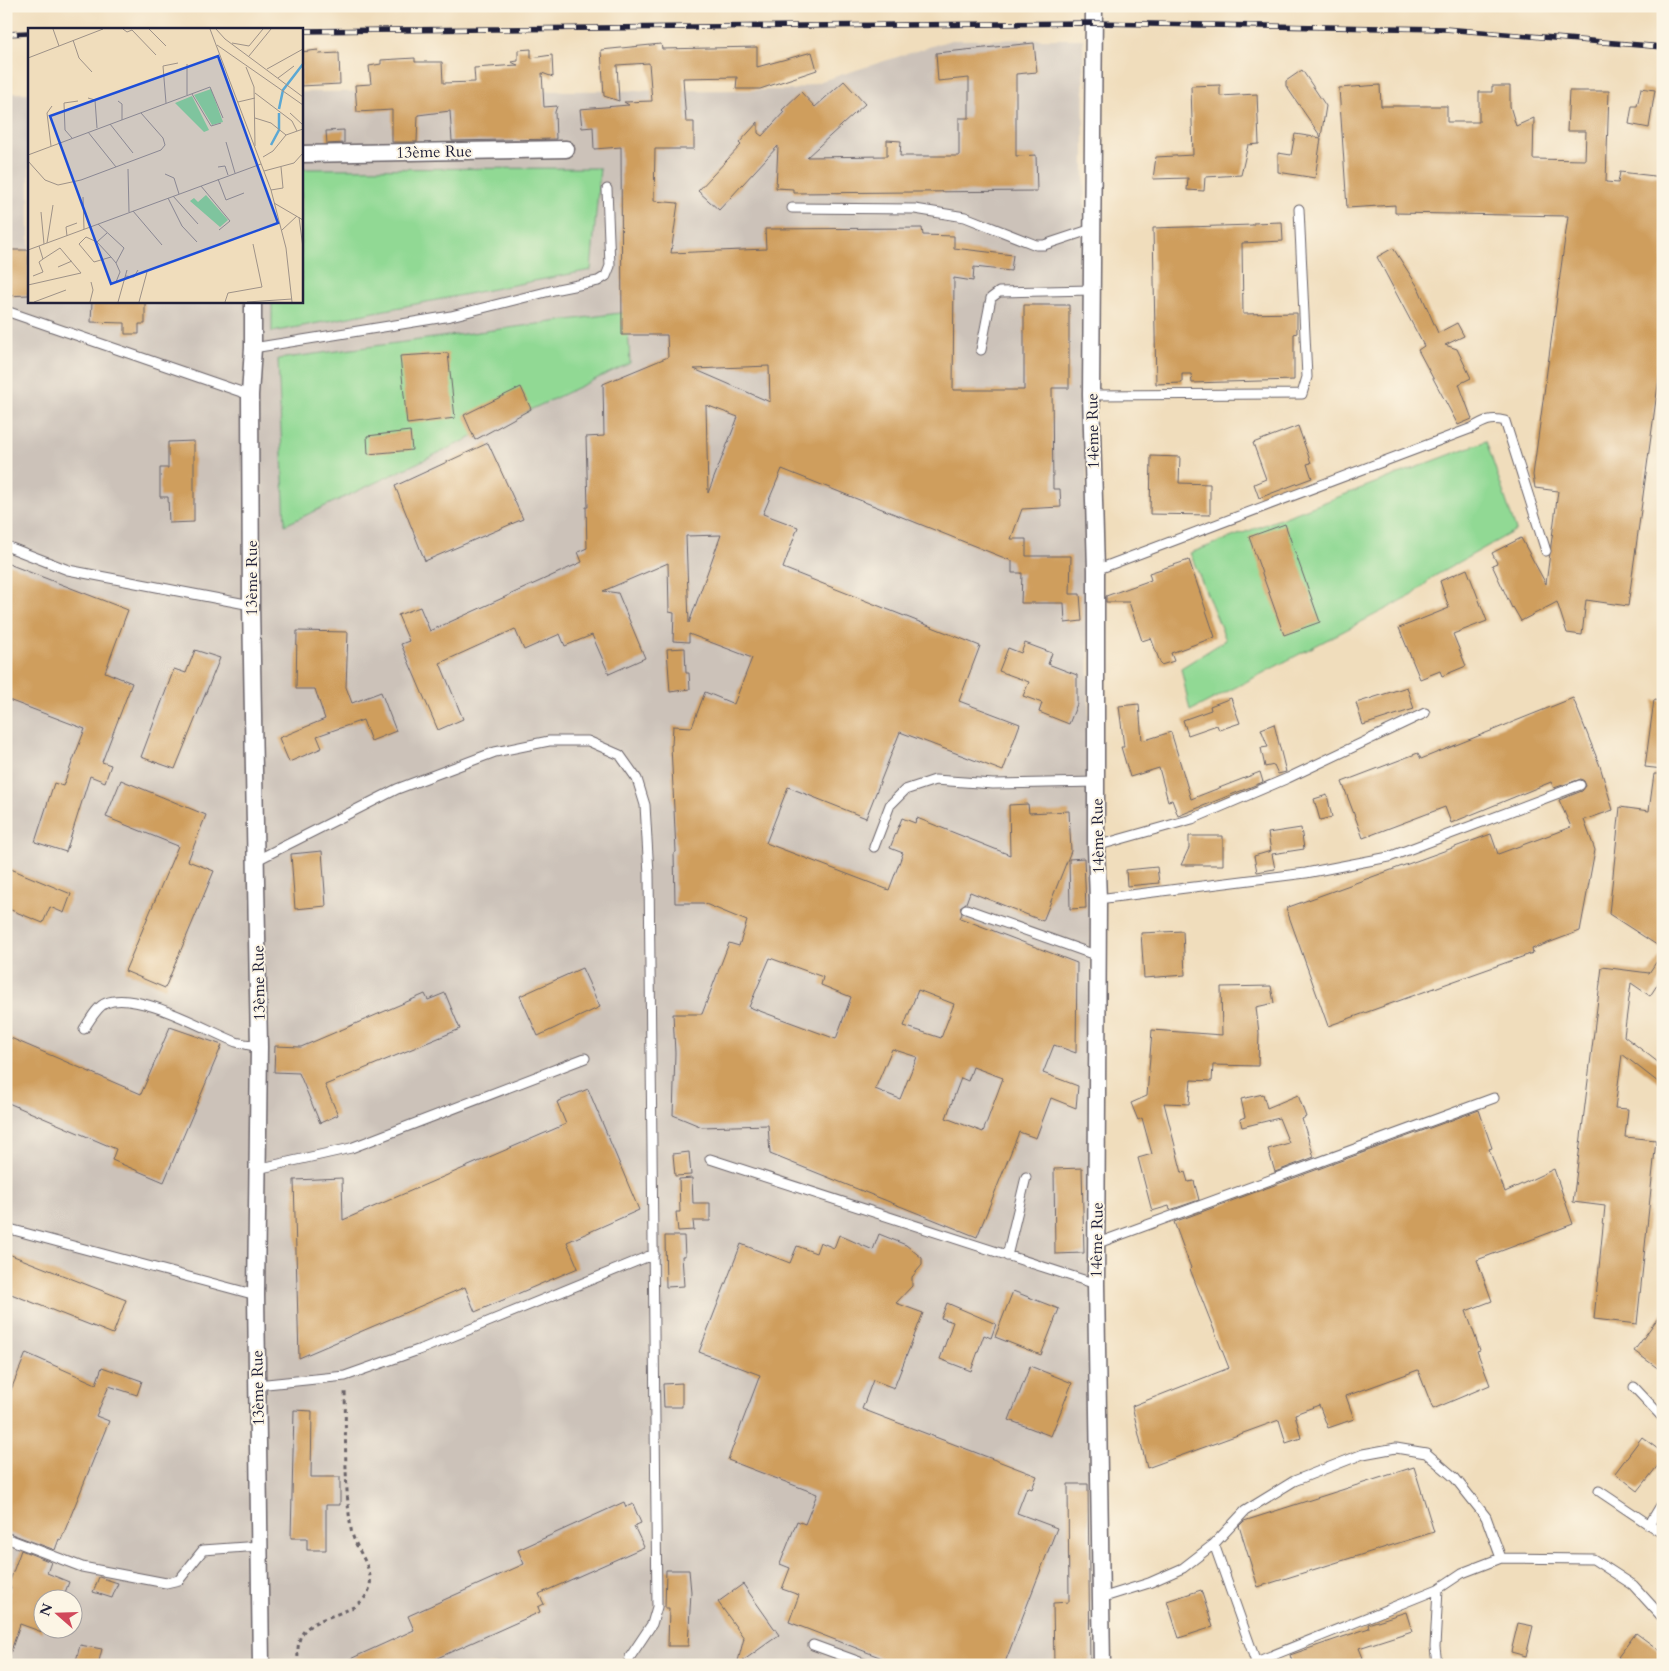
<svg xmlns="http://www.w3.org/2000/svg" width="1669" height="1671" viewBox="0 0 1669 1671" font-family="Cardo,serif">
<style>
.industrial{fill:#ccc2b9;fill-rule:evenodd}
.green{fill:#91d994;stroke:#5a7e68}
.building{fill:#cf9e5d;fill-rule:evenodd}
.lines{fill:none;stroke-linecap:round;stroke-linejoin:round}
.service-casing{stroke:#6a6368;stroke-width:11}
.minor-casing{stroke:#6a6368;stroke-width:19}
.path{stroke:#6a6368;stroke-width:3;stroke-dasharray:4 4;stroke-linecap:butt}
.service{stroke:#fff;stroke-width:9}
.minor{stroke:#fff;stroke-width:16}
.rail-casing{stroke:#22223b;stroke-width:5.5}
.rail{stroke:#fcf5e5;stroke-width:4;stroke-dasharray:11;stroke-linecap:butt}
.labels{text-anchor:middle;stroke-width:4;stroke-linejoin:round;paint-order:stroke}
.street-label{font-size:16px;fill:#22223b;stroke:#fcf5e5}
.inset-river{fill:none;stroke:#5ba8d4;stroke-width:2.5}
.inset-road{fill:none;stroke:#9e9288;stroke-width:1}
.view{fill:#1d4ed8;fill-opacity:0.15;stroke:#1d4ed8;stroke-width:2.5}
.inset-edge{fill:none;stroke:#22223b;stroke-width:2.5}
</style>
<rect width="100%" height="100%" fill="#fcf5e5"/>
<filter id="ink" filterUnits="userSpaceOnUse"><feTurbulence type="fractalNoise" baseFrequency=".02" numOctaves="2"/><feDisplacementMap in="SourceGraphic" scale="10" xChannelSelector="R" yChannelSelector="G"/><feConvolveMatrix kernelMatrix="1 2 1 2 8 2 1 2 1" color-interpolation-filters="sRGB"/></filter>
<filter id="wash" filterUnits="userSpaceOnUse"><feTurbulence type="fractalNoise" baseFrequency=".0096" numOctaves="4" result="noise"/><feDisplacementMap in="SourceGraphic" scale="20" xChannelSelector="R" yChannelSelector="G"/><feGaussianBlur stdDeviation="1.12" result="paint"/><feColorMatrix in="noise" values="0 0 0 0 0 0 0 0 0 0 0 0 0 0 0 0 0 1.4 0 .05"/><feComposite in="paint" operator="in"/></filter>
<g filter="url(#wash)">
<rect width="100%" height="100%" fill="#f0ddbc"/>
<path class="industrial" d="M1083,39L1097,1665H6V96L10,93H29V301H301V92L793,90L951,40ZM42,1598H72V1628H42Z"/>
<path class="green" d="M600,168L591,270L272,332V301H301V169Z
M627,312L630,363L285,525L278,359Z
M1486,441L1516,530L1433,577L1413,595L1190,711L1181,668L1226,640L1190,553Z"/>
<g id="blocks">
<path class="building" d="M1034,43L1037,72L1016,74V156L1036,155L1037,191L793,193V189L776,188L778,146L719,210L698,191L741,145L739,143L758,122V133L762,136L784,112L782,110L801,92L815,107L844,81L865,104L807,157L887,156V140L901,141L900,156H959V118H969V78L938,81L936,53Z
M661,44L662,49L757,47V67L812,52L817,70L760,89H736L737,77L683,78L686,122H694V149H655L654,201L678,203L671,253L766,249L765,229L922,228L923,235L954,236V248L1013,255L1011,271L974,267L973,281L954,278L953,390H1024V305H1069V388H1052L1053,489H1060L1061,507L1022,509L1011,539H1026V556H1071L1070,594H1080L1082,621L1065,623L1064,603H1021L1022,573H1012V561L782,469L763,514L798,527L783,568L980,646L959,701L1020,724L1003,771L900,732L866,818L788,787L766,843L889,890L903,853L890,848L902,818L915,823L917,818L1010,855L1009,805L1028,804L1029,813L1069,811L1071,851L1043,921L970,892L966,903L960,907L962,914L960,918L1077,963L1076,1053L1054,1045L1043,1073L1078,1086L1076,1108L1051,1098L1036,1138L1019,1132L977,1237L770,1154L768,1125L702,1127L673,1115L675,1053L673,1014H702L729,943L739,946L747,921L703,903H675L674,853L676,852L671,745H672L673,726L692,727L705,692L734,704L752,658L689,634V642L673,641L674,613L669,612L668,563L603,591L618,593L645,658L609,674L592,635L565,646L560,634L524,650L515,629L440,663L463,719L438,730L401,644L409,641L398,615L420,607L430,631L582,562L578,552L587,548L586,507H588L586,437L604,436L603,384L668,357L667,335H622L621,147L594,149L593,127L582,128L580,109L629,105L624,102L652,101L649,63L617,65L619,101L604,96L601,50ZM769,366L770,402L694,369ZM706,405L738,417L708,493ZM721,535L689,623L686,536ZM770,958L823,977L821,985L851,997L836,1039L749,1007ZM918,990L954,1004L941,1038L904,1026ZM892,1049L917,1057L900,1099L875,1089ZM973,1067L1003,1078L983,1132L946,1118L961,1078L968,1081Z
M531,49V58L552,55L553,77L542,73L544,107L557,106L555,112L556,139L452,141L450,111L418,115L417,142H392V110L357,112L355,85L371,84L369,66L381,64V60L415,58V62H442L443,83L475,82L474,68L518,65L511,62L518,61V50Z
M318,50L319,54L339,53L340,84L301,86V52Z
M1302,70L1326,106L1321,137L1286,86V81Z
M1220,85V96L1257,94L1259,144L1248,145L1241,175L1205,177L1204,191L1187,190L1188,178L1153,179L1156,157L1193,155L1191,86Z
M1380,85L1381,106H1447V122H1479V92H1492V86H1510V106L1516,126L1534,118L1533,159L1585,160L1586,131H1567L1569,91H1609L1606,182L1618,183L1620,172L1663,177V348L1628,606L1586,600L1582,635L1567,633L1557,602L1521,621L1513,607L1512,608L1492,565L1497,563L1492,553L1521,538L1546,584L1558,491L1535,488L1533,475L1568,216L1395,213V205L1347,208L1339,88Z
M1641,88L1655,90L1649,128L1629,124L1632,106H1637Z
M344,130V143L327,144L326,131Z
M1295,134L1321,138L1315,178L1278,172V153L1291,155Z
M1282,222L1283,241L1242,243L1243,314L1297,313V333L1294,334V380L1192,383L1191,374H1182V383L1156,384L1153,228L1253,225V223Z
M1393,248L1418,287L1438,333L1457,323L1464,336L1445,345L1457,349L1471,378L1459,384L1472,419L1458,425L1418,350L1424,346L1377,257Z
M6,250H29V295L6,296Z
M92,301H145V324H139V334H125V323L91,322Z
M448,353L455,418L407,424L400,356Z
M521,387L531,409L475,440L464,415Z
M1298,426L1311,463L1307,464L1312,478L1259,498L1254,484L1266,479L1253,443Z
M410,431L412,450L368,454L367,436Z
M194,441V522L169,523L168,497H160V468H168V442Z
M488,443L523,519L425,561L395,486Z
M1151,456L1180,457L1179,483L1210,484V515L1150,514Z
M1285,524L1320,622L1284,635L1249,537Z
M1189,560L1215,637L1171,653L1174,661L1161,665L1151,638L1142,641L1129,602H1106V596L1151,580L1149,573Z
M6,563L128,610L105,672L132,683L102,762L111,765L105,782L90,776L66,852L35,842L54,783L63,786L85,729L6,699Z
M1467,569L1487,621L1453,634L1466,666L1442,676L1440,671L1420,679L1399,628L1449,608L1440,581Z
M297,631L348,632L346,687L352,703L381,692L396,731L371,741L363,720L317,736L322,748L289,762L279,738L325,719L315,689H296Z
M1025,643L1052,653L1048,664L1077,675V704L1069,724L1039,712L1042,703L1023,696L1029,682L999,671L1008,648L1021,653Z
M685,648L686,673H689L690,689L670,692L667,649Z
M195,650L220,658L175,769L141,757L174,669L186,673Z
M1407,687L1414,709L1363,725L1356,703Z
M1231,698L1240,723L1219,730L1217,725L1188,735L1183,720L1211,710L1210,706Z
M1573,698L1600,766L1613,810L1584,820L1595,850L1580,931L1532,949L1533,953L1328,1026L1286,908L1491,834L1498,854L1571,827L1559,800L1582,791L1586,786L1584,781L1581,779L1554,788L1551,782L1451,823L1445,807L1363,838L1342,782L1418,753L1421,759Z
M1654,700L1663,701V769L1645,767Z
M1139,704L1142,741L1171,732L1191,799L1260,772L1263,782L1178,816L1172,800L1168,801L1159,768L1130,777L1121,747H1124L1119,706Z
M1274,724L1286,772L1278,774L1274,765L1265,767L1261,748L1268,747L1261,729Z
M1654,774H1663V949L1609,914L1620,807L1649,811Z
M121,780L206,815L188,861L214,871L165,988L125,971L178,846L106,817Z
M1327,795L1332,817L1320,820L1314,799Z
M1301,828L1304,849L1272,854L1275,869L1257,872L1254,856L1271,851L1268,833Z
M1189,836H1223V865H1181L1189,848Z
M322,851L326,906L295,909L291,854Z
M1084,858L1086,908L1070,909L1069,859Z
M6,867L71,894L64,913L50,907L43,923L6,908Z
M1157,867L1159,883L1127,886L1126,870Z
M1183,931L1185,975L1144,978L1141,933Z
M1663,952V976L1650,996L1631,983L1624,1036L1663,1066V1086L1622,1054L1615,1108L1628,1109L1625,1137L1656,1140L1637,1324L1594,1319L1605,1206L1573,1202L1602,967L1649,973Z
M582,968L600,1007L538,1036L520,996Z
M1271,986L1274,1003L1256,1007L1259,1033L1258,1066L1213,1065L1212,1081L1191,1080L1189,1104L1164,1103L1182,1173L1185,1172L1188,1182L1194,1181L1199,1200L1170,1210L1169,1206L1152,1211L1138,1158L1152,1154L1142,1118L1138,1120L1131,1103L1147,1096L1152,1030L1222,1035L1221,987Z
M445,993L460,1029L325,1085L338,1115L320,1123L299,1073L274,1072L275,1046L301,1047L425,994L428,1000Z
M170,1027L222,1045L164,1182L112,1160L116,1149L6,1102V1036L141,1094Z
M588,1089L639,1210L567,1242L578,1268L475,1312L465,1287L299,1358L294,1180L342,1178L343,1220L566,1124L557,1102Z
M1263,1094L1267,1108L1298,1095L1306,1117L1302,1119L1314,1157L1275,1172L1268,1149L1289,1143L1279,1118L1242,1127L1240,1119L1245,1117L1241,1099Z
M1479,1110L1492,1148L1489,1149L1505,1192L1554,1169L1573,1224L1477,1260L1492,1301L1466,1311L1480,1350L1477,1351L1490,1385L1433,1409L1418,1370L1346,1396L1354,1419L1328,1428L1319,1405L1295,1414L1301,1438L1286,1443L1279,1420L1147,1468L1132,1406L1229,1368L1190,1269L1191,1268L1174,1222Z
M689,1152L691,1175L675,1176L673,1154Z
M1082,1168L1084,1253L1055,1254L1054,1169Z
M692,1178L693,1203H710V1221H693L694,1230L678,1231L676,1212H680L679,1179Z
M879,1234L906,1245L922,1258V1265L912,1277V1286L896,1303L923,1313L894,1388L873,1380L862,1409L1037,1476L1032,1489L1027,1487L1017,1513L1057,1528L1004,1665H900L789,1622L799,1595L782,1589L790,1568L780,1564L797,1521L805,1524L817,1494L728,1460L760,1375L699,1352L741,1244L790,1263L797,1246L816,1253L820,1242L834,1248L839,1235L873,1250Z
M665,1236H684L685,1256H682L684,1286L666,1287Z
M6,1253L126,1300L113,1334L6,1292Z
M1013,1291L1059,1309L1041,1355L995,1337Z
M947,1303L996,1324L991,1338L984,1335L971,1371L940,1359L953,1322L941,1318Z
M1663,1311V1372L1634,1351Z
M26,1353L96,1384L102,1367L142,1381L137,1395L109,1386L96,1416L109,1421L61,1540L59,1539L55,1550L6,1532V1402Z
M1030,1366L1072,1383L1051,1436L1009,1420Z
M682,1383V1407H664L663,1384Z
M294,1410L312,1411L311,1477H340V1505H326V1550H307V1538H291Z
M1642,1437L1663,1453V1459L1638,1491L1615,1473Z
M1414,1467L1434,1532L1258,1587L1239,1526L1244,1521Z
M1068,1484H1088L1090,1665H1054L1053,1603L1069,1602Z
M624,1502L626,1507L633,1504L641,1523L634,1526L644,1547L539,1594L544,1604L538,1607L540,1612L433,1660L435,1665H337L414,1630L408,1616L524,1564L518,1550Z
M21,1550L51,1562L47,1573L69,1582L63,1598H42V1632L20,1624L9,1657L6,1656V1600L11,1587L8,1586Z
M666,1570H689L691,1592L688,1646H668L669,1608H665Z
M99,1577L118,1583L112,1598L93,1592Z
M743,1584L779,1635L737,1665L744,1638L718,1602Z
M1201,1590L1213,1627L1179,1638L1167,1601Z
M1406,1612L1412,1631L1359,1648L1363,1658L1342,1665H1293L1290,1655L1369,1628L1368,1624Z
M1518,1623L1533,1626L1526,1656L1511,1652Z
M1636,1633L1663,1653V1665H1629L1618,1657Z
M80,1645L102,1649L98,1665H75Z"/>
</g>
</g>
<g filter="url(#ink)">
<use href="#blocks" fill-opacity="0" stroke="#6a6368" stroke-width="1"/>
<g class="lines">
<defs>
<path id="service" d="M792,208L915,209L965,217L1036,245H1044L1092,229
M6,311L250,395
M253,348L451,316L558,289L598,281L606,276L610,266L607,189
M981,350L991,298L999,292L1092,290
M1091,395L1302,394L1307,377L1299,209
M6,546L68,570L251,605
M1096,570L1472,428C1484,421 1491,417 1505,421L1546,551
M1096,846L1192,819L1288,778L1425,713
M874,847L890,805L905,790L935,780L993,784L1096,782
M255,861L397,789L495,752L549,741H588L620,755L637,779L645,805L649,874L657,1607L652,1624L630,1657L628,1665
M1098,899L1306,873L1389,857L1580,785
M966,909L1098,956
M84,1029C89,1022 97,1006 106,1003C137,990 206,1030 236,1042C243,1044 252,1045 259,1047
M710,1159L1096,1284
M257,1169L351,1148L585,1058
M6,1228L256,1295
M1098,1243L1494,1098
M1007,1256L1026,1177
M257,1385L345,1376L424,1348L654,1254
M1634,1387L1663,1418
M1599,1491L1663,1534
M1649,1525L1663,1502
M6,1538L82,1567L166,1583L179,1580L203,1550L260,1546
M1214,1544L1256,1662L1253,1665
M1101,1598L1149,1583L1183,1568L1214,1544L1245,1511L1294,1481L1363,1454L1396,1448L1426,1453L1455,1478L1486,1517L1501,1558L1593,1559L1633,1585L1663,1618
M813,1645L868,1665
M1256,1662L1438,1589
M1437,1665L1435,1647L1438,1589L1462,1573L1501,1558"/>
<path id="minor" d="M1094,6L1091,395L1096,570V846L1098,899L1096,1284L1102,1665
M301,154L566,149
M253,301V348L250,395L251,605L259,1047L256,1295L261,1665"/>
</defs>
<use href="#service" class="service-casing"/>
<use href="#minor" class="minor-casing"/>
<path class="path" d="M298,1665C298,1656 297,1647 300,1638C309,1613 359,1618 369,1590C376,1568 354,1549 351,1529C344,1483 346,1435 345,1389"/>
<use href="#service" class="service"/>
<use href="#minor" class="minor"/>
<defs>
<path id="rail" d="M301,31L1093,23L1445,29L1663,47
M6,34L29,33"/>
</defs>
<use href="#rail" class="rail-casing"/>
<use href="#rail" class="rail"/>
</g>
</g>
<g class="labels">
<g class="street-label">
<text transform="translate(434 151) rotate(-1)" y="6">13ème Rue</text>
<text transform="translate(1092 431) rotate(-91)" y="6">14ème Rue</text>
<text transform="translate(251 578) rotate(-90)" y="6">13ème Rue</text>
<text transform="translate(1097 836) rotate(-91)" y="6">14ème Rue</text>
<text transform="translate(258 983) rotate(-91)" y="6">13ème Rue</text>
<text transform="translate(1096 1240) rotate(-89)" y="6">14ème Rue</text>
<text transform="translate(257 1388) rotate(-91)" y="6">13ème Rue</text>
</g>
</g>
<g transform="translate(28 28)">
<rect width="275" height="275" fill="#f0ddbc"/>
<path d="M183,61L195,94L184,97L166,67ZM164,68L181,102L176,104L147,75ZM178,167L200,192L192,199L162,173L166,170L170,174Z" fill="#91d994"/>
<path class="inset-river" d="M251,81L255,62L275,36M243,117L251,102V85"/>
<path class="inset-road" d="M25,1L31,18M95,1L99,4L104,2L128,27M121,1L138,18M182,1L243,162L258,220L264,274M188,1L197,11L275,69M45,12L51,30L64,44M204,15L221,18L235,1M189,17L275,77M221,28L243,1M0,30L75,1M159,36V67M218,39L226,59L227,118M239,41L275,21M250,50L266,38M227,65L264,93L269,103M164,66L183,98L193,95M60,70L67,72L69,100M90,73L94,76V92M210,74L227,70M138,75L135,38L150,35M262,85L275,97M227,90L243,95L258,107M82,96L105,125M60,104L88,139M44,110L37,102L36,75L50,73M198,114L207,145M23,118L19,85L24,78M0,127L182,59L195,90M235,129L245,123L258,107L275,101M0,133L17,152L30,157L53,152L133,122L137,117L135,110L113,85M190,139L197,138L200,147M100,141L101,184M236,143L266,135L275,125M137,146L146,150L151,166M190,151L198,172L216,165M173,158L202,193L191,202M243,162L255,160L253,139M145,168L170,196M55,169L56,201M140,170L154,198L169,214M246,175L275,192M105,183L134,217M13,184L16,216M271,189L275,220M70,196L96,220L88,235L92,244L88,254M254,202L269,188M79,205L69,214L58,209L51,216L66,234L83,229L88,235M39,208L38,199L49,195M69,214L83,229M19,215L25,177M0,222L233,136M30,239L44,233M5,248L15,244L11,234L15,231M97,248L106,249L110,242M0,257L53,245L32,220L15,231L11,218M6,274L38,262M62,274L65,262L63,254M90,274L99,242M111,274L119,244M197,274L200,265L234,259L225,216M219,274L264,271"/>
<path class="view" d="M190,28L250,195L83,256L22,88Z"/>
<rect width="275" height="275" class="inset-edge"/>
</g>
<rect width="1669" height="1671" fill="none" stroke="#fcf5e5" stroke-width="25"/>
<g transform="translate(58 1614) rotate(290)"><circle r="24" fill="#fcf5e5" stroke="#a5a1a1"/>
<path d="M0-4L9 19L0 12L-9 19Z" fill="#d1495b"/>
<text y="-8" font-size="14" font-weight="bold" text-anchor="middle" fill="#22223b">N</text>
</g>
</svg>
